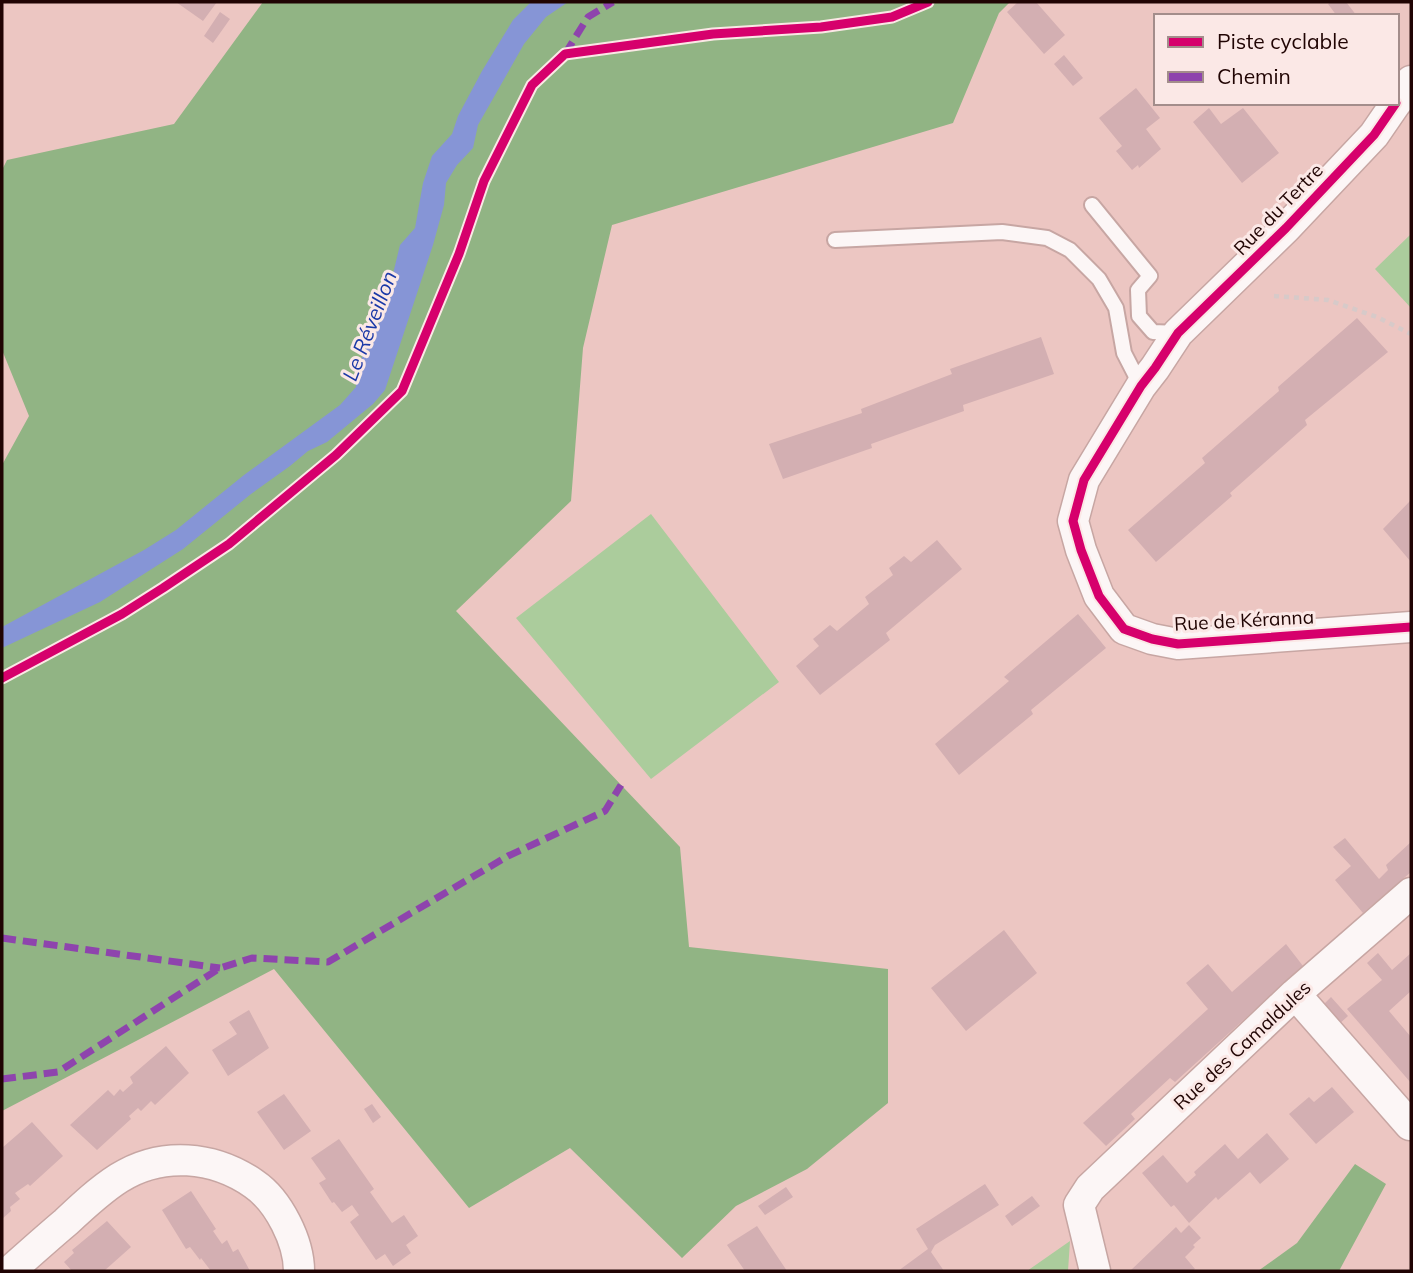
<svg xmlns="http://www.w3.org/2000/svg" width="1413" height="1273" viewBox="0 0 1413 1273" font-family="Mulish,sans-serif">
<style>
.green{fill:#abcc9c}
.forest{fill:#91b484}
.water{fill:#8695d6}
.building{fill:#d3afb2}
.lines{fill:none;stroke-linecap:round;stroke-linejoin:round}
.lane-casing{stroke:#c7a6a3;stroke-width:18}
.street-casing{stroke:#c7a6a3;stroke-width:33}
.path{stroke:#d7cac9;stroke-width:4.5;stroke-dasharray:5 5;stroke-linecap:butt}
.lane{stroke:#fcf6f6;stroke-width:14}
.street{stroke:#fcf6f6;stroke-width:30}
.quiet{stroke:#8e44ad;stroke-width:7;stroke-dasharray:14 7;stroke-linecap:butt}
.cycleway-casing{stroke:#fbe8e6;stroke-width:13}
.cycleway{stroke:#d6006c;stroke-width:9}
.labels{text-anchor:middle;stroke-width:6;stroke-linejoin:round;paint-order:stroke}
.street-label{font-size:19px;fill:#200403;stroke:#fbe8e6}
.water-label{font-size:21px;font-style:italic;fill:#1b39a7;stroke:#fbe8e6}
</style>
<rect width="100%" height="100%" fill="#ecc6c2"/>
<path class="green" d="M1411,234V308L1375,269Z
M651,514L779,682L651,779L516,618Z
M1070,1241L1068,1271H1027Z"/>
<path class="forest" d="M263,2H1010L999,13L953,123L612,225L583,348L571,501L456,611L680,847L689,947L888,969V1103L807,1169L736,1206L682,1258L570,1148L469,1208L274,969L2,1111V465L29,416L2,350V170L7,160L174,124Z
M1355,1164L1386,1184L1339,1271H1258L1297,1243Z"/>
<path class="water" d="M531,2H568L546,17L524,44L478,125L473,148L457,165L446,183L444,205L433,245L385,390L373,404L327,442L308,451L290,466L251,494L183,549L100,602L2,648V627L144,550L176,530L244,475L340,405L356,387L357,370L372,332L379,323L381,299L391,282L400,245L415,228L423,183L432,156L452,134L458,116L482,71L513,20Z"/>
<path class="building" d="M176,2H217L203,21Z
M1018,2H1036L1065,35L1044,54L1007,12Z
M1331,2H1346L1357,16H1337L1328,4Z
M220,12L230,19L213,43L204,36Z
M1064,55L1083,78L1073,86L1054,64Z
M1136,88L1160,118L1146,129L1161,149L1139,168L1138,165L1132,170L1116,151L1122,146L1099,118Z
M1209,108L1221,124L1243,108L1279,153L1242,183L1193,122Z
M1357,318L1388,352L1305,420L1307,425L1230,493L1232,496L1156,562L1128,530L1205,463L1202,458L1279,391L1278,387Z
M1041,337L1054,374L963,405L964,411L871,444L872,448L783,479L769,444L862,413L861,409L952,374L950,369Z
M1410,501L1411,502V562L1383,529Z
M937,540L962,569L886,633L890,640L820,695L796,666L819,646L813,639L830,625L837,631L869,604L865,597L893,575L889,568L904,556L911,562Z
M1078,614L1106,648L1031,710L1033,714L959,775L935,744L1009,681L1004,677Z
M1345,838L1379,879L1388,870L1386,865L1411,842V872L1363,913L1335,880L1351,866L1333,847Z
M1004,930L1037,973L966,1031L931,988Z
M1286,944L1303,966L1175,1082L1170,1078L1131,1114L1135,1119L1106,1146L1083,1123L1208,1009L1186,983L1208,964L1232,992Z
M1378,953L1392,970L1411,953V991L1389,1011L1411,1037V1083L1347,1009L1382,980L1367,963Z
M1331,997L1348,1016L1338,1025L1322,1006Z
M249,1010L269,1048L228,1076L212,1050L237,1034L229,1022Z
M166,1046L189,1073L155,1105L151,1101L141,1111L138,1108L129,1116L131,1119L97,1150L70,1125L108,1090L114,1096L120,1089L123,1092L133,1083L130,1077Z
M1332,1087L1354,1112L1316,1144L1289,1114L1309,1097L1314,1102Z
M284,1094L311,1131L284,1150L257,1112Z
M372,1104L381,1117L373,1123L364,1109Z
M32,1122L63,1156L30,1186L28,1184L15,1193L20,1199L10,1207L11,1211L2,1219V1148Z
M1267,1133L1289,1159L1260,1184L1250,1172L1218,1200L1216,1197L1189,1223L1174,1205L1171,1207L1142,1173L1163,1155L1187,1183L1196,1175L1194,1172L1225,1144L1238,1159Z
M339,1139L374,1189L370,1192L392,1223L404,1215L418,1236L406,1245L411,1253L393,1266L385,1254L376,1260L350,1222L359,1215L352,1205L342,1212L334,1202L332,1203L319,1183L326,1179L311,1158Z
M985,1184L999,1205L935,1245L931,1252L944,1271H898L928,1249L916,1229Z
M786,1187L793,1197L765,1215L758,1206Z
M191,1191L216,1229L213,1231L222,1244L227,1240L233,1252L238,1249L250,1271H211L201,1258L200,1260L190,1247L186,1249L162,1210Z
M1032,1196L1040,1206L1012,1226L1005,1216Z
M107,1221L131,1247L104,1271H72L64,1262L74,1253L72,1250Z
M1189,1225L1201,1238L1193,1245L1195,1247L1185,1257L1195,1269L1192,1271H1130L1176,1227L1181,1233Z
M757,1226L787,1271H745L727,1245Z"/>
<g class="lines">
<defs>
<path id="lane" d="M1092,205L1150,276L1138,290L1139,316L1153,332L1178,333
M835,240L1002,232L1047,238L1070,250L1099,279L1116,308L1124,353L1141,386"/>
<path id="street" d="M1397,102L1411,81
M1396,103L1374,135L1286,228L1178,333L1155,368L1141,386L1084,480L1073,521L1081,550L1099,596L1124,629L1152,639L1178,644L1411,627
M1295,994L1410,1125
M10,1271C28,1255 47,1238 66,1222C83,1206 100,1190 119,1178C162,1151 214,1156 254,1184C279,1201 299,1242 299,1271
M1095,1271L1079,1205L1090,1188L1295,994L1411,893"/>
</defs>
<use href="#lane" class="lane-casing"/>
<use href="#street" class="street-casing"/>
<path class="path" d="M1274,296L1328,300L1377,317L1411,334"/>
<use href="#lane" class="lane"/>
<use href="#street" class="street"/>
<path class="quiet" d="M565,54L588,17L613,2
M2,938L220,968
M2,1079L58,1072L220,968L252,958L328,962L508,856L605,811L621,785"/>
<defs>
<path id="cycleway" d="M1396,103L1374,135L1286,228L1178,333L1155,368L1141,386L1084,480L1073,521L1081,550L1099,596L1124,629L1152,639L1178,644L1411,627
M2,678L122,614L163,588L229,544L336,455L402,391L459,254L484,181L532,85L565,54L713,34L821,27L892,17L928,2"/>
</defs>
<use href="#cycleway" class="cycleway-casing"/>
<use href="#cycleway" class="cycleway"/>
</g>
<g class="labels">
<g class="street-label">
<text transform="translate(1278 209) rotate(-46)" y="7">Rue du Tertre</text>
<text transform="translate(1244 620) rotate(-3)" y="7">Rue de Kéranna</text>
<text transform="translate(1242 1045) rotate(-43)" y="7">Rue des Camaldules</text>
</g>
<g class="water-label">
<text transform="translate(370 326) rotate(-69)" y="7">Le Réveillon</text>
</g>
</g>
<rect width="1413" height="1273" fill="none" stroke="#200403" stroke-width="7"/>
<rect x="1154" y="14" width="245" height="91" fill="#fbe8e6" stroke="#a38d8b" stroke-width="2"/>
<rect x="1168" y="37" width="35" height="10" fill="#d6006c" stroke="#a38d8b" stroke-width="2"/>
<text x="1217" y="49" font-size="21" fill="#200403">Piste cyclable</text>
<rect x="1168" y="72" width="35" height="10" fill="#8e44ad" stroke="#a38d8b" stroke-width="2"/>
<text x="1217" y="84" font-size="21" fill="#200403">Chemin</text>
</svg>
